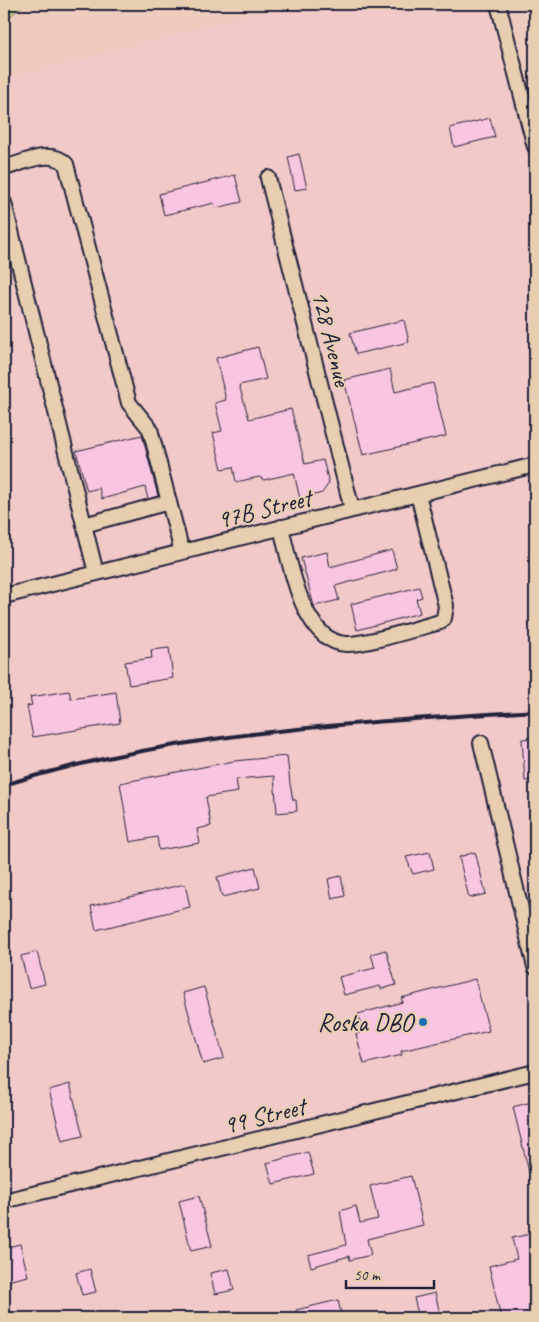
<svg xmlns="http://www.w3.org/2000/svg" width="539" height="1322" viewBox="0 0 539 1322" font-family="Caveat,sans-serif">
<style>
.built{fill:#f1c9c8}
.green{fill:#cbd78a;stroke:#767c62}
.building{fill:#fac5e0;stroke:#22223b}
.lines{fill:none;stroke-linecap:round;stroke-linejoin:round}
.minor-casing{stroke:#22223b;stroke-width:18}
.minor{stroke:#e8ceb0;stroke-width:14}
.rail{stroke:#22223b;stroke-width:4}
.poi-dot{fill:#1f6fb2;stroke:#e8ceb0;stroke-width:2}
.labels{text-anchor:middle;stroke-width:4;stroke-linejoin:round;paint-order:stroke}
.street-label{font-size:25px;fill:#22223b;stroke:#e8ceb0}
.poi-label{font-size:25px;fill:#22223b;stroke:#e8ceb0;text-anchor:end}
</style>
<rect width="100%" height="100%" fill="#edcbbe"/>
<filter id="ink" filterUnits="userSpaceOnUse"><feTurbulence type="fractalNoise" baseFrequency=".02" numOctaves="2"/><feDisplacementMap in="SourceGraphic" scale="10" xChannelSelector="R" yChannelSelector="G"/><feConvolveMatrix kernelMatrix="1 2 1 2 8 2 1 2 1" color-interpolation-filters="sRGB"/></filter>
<g filter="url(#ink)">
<path class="built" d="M290,4H498L535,147V1318H4V79Z"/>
<path class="green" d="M4,4H24L4,22Z"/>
<path class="building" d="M490,118L495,137L454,147L450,128Z
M299,154L307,188L295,190L288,157Z
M235,175L242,202L215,208L214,203L164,215L159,194Z
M404,320L409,342L356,354L350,333Z
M258,347L266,379L239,385L249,419L291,409L305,464L323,460L329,483L322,493L300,499L294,473L264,480L259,477L236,482L233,467L222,469L213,433L222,431L215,403L226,400L216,358Z
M390,369L395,392L433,383L446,436L363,455L344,380Z
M142,435L158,496L148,499L145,487L102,499L99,488L87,491L76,451Z
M392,550L397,569L335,586L339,600L314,606L301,558L327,552L330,567Z
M419,587L422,597L416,599L420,613L357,630L351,604Z
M169,648L173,678L129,685L125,662L152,658L151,650Z
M69,691L71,699L116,692L120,723L33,737L27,706L32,705L30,697Z
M535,738V780L525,781L522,739Z
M287,756L290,784L293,800H296L297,811L277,813L274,776L236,779L238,792L206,797L211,826L197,829L200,843L159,850L157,837L130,842L120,783L234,761Z
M430,852L434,869L413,874L406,857Z
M475,852L486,894L469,898L459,857Z
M255,867L260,888L222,897L217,877Z
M341,876L345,896L332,899L328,879Z
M185,884L190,907L96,930L91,906Z
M386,950L396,985L381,989L380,986L344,995L339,977L375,968L371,954Z
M37,952L45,984L29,988L21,956Z
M475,979L489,1031L401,1051L402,1055L364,1064L356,1034L363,1032L358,1014L403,1002L401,998Z
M204,987L224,1058L203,1064L183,993Z
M70,1084L83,1136L62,1141L49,1090Z
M535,1101V1183L532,1184L513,1107Z
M308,1152L314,1174L273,1184L267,1163Z
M411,1176L423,1225L367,1239L371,1255L350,1260L349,1256L311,1267L308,1255L346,1245L340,1211L356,1206L360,1223L378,1219L370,1186Z
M199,1196L212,1246L191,1251L179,1201Z
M535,1233V1318H501L489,1266L517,1259L512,1238Z
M20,1244L28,1276L7,1281L4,1267V1248Z
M90,1269L96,1292L82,1295L76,1273Z
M229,1269L234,1290L215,1294L210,1273Z
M435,1293L441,1318H419L414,1298Z
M338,1300L342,1318H298L296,1310Z"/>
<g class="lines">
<defs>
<path id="minor" d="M498,4L535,147
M4,168C23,163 50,148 66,164L129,403L150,429L182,552
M268,178L352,509
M4,203L96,573
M84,525L169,502
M281,527C289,559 302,642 346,644C367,645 417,628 440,622L444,618L446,606L418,494
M4,596L535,465
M481,743L535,967
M4,1201L535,1072"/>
</defs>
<use href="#minor" class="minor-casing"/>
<use href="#minor" class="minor"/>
<path class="rail" d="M4,785C177,731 356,723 535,711"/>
</g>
</g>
<circle class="poi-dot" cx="423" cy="1022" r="5"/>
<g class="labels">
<g class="street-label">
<text transform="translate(332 338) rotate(76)" y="9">128 Avenue</text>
<text transform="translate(264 508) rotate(-14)" y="9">97B Street</text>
<text transform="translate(264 1115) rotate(-14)" y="9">99 Street</text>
</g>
<g class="poi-label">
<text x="413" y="1031">Roska DBO</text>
</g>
</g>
<rect width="539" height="1322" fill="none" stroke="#e8ceb0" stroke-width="20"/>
<rect x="10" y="10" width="519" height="1302" fill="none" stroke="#22223b" stroke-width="2" filter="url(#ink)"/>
<path d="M346 1280v8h88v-8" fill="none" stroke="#22223b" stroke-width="2.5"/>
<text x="354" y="1280" font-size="15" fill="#22223b" stroke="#e8ceb0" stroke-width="4" paint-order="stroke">50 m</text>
</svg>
